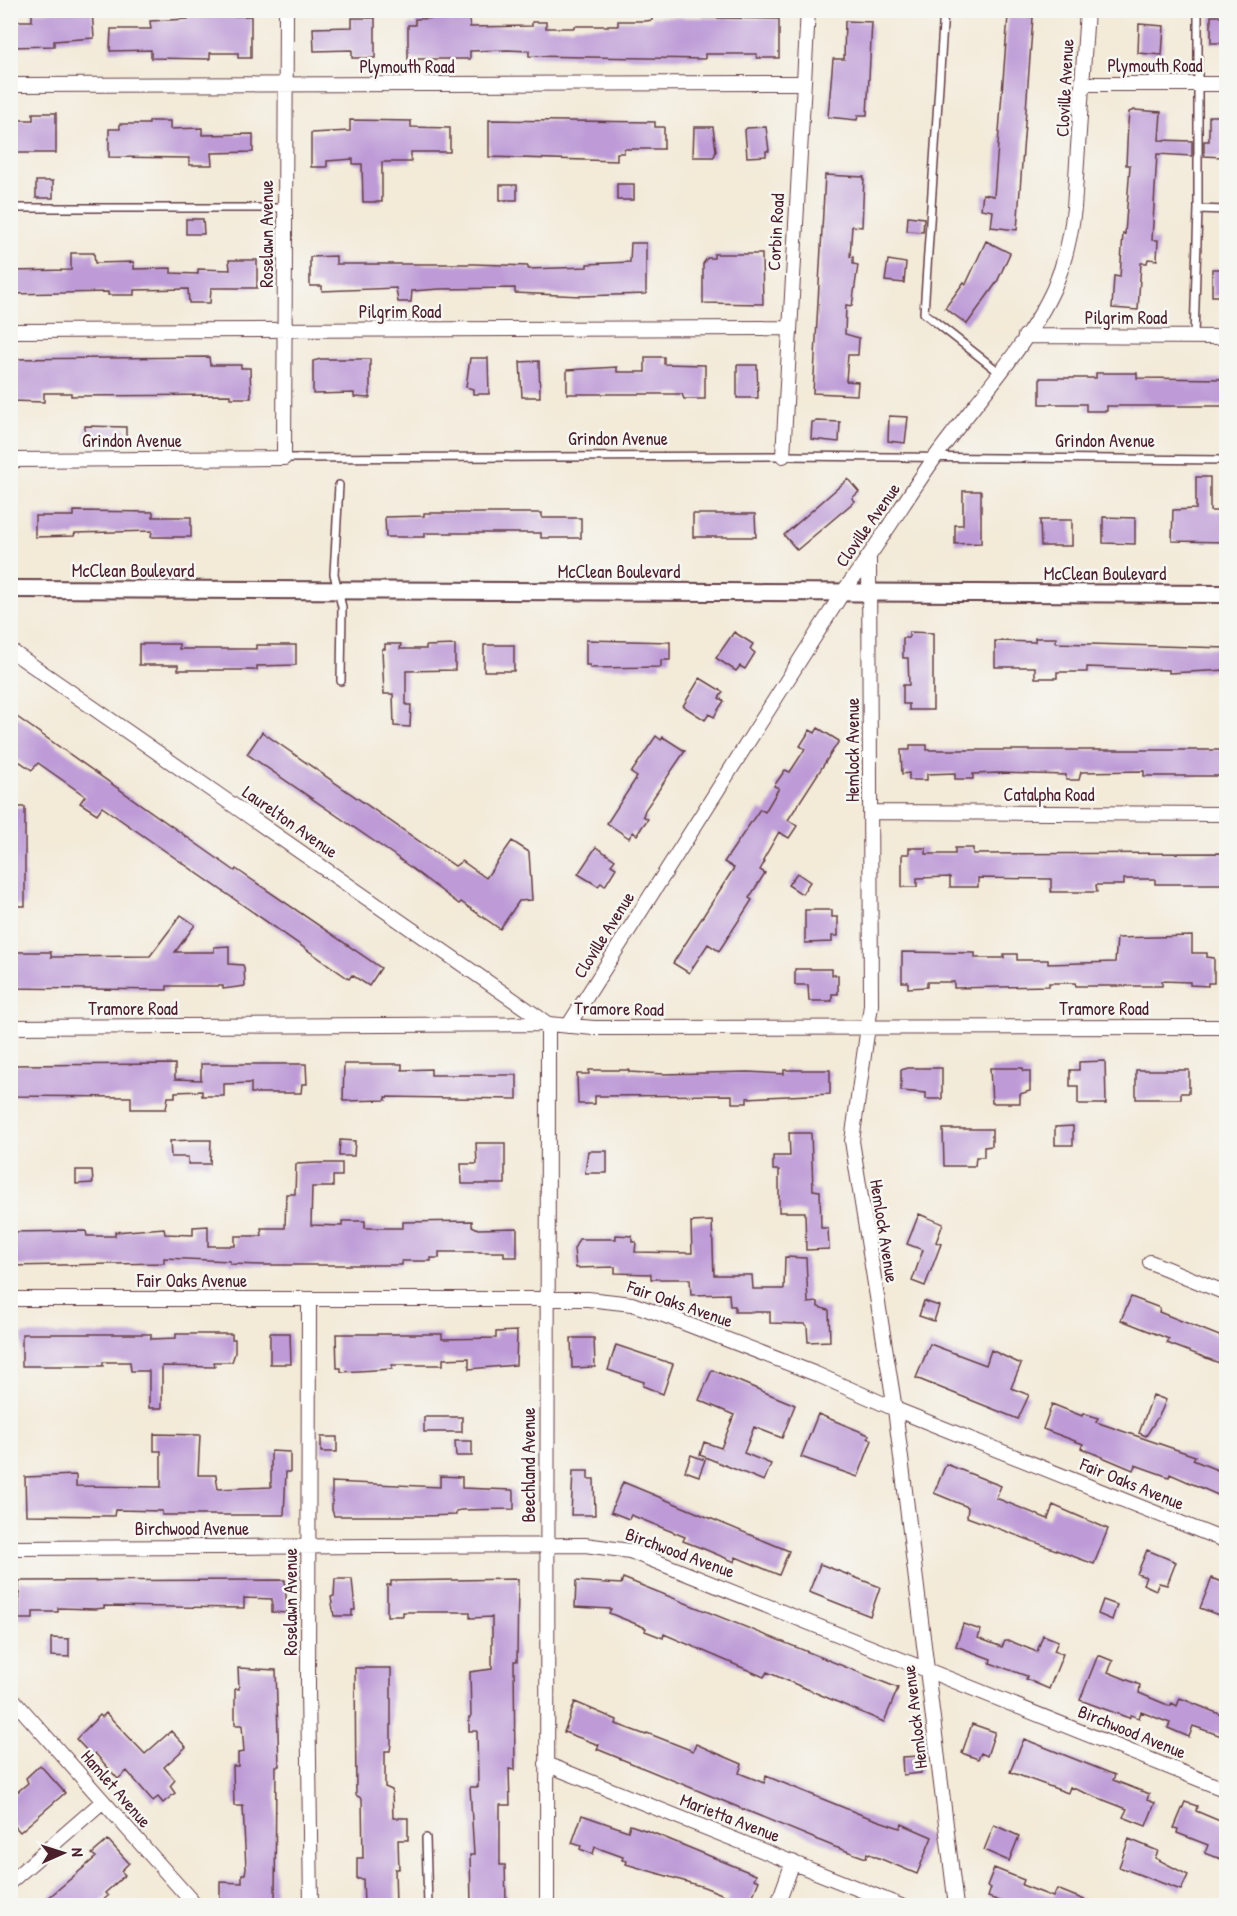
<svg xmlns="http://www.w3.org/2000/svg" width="1237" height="1916" viewBox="0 0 1237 1916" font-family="'Patrick Hand',sans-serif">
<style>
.building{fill:#be9bd7}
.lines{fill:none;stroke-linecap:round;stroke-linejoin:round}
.service-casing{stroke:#633d45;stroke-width:10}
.minor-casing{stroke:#633d45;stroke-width:16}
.tertiary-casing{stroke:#633d45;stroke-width:20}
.service{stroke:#fff;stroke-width:7}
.minor{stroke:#fff;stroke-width:14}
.tertiary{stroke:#fff;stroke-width:16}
.labels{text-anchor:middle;stroke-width:5;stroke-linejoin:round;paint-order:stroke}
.street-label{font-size:18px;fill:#4a1f2b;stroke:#f6f6f2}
</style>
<rect width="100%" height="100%" fill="#f6f6f2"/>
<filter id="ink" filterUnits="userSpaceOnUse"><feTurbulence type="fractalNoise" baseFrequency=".0167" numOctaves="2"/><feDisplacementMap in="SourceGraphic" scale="12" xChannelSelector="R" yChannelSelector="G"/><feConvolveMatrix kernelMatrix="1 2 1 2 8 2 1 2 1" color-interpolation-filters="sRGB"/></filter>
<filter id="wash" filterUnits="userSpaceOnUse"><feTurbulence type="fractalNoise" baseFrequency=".008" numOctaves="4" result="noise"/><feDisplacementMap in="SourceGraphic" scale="24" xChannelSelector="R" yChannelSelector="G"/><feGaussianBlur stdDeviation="1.35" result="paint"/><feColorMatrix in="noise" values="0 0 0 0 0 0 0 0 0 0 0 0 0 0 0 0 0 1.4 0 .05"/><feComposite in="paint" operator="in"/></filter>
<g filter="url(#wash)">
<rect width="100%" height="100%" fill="#f3ead8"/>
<g id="blocks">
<path class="building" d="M92,10L94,38L54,41V46L10,47V21H32V12Z
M441,13H468L470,27L532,26V22H546V28H574V26H618V21H646L652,20V17L779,19V58H757V54H705V59L529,56V51L508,50L470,51V59H408V25H415V19L441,18Z
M188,16H251V58H238V53H210V59L151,58V50L110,51L111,29H151L150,21L188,19Z
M1008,16L1033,17L1017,230L991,227L993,211L981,209L983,194L994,196Z
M1211,16H1227V43H1211Z
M352,18H375V58H352V50L314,51L313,28L352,27Z
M845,21L872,22L867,115H858L857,120L828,117L833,59H844Z
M1139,24L1164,26L1162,55L1138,53Z
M1134,110L1161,112L1159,140L1192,141V156L1157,154L1152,240H1158L1157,260L1148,259L1147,263H1141L1138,310L1112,308L1114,276L1120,277L1123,233L1125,234L1130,165H1126L1128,123L1129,112Z
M33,113H56V153H10V120H33Z
M1209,116H1220L1221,126H1227V153H1222V157L1204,156V141H1209Z
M350,120L411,121V127L450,128V152H411V162H382V202H363L362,164H353V159L327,161V167H311V133L350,131Z
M489,120L655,122V127H664V149H624V153H617V161L489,157Z
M149,121H170V129L202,128V135L253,134V152L211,153L212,165H189V158L109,157V129H120V124H149Z
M694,127H713L716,151L714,157H693Z
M766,127L769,151H766V156L747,157L745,130L747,128Z
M825,175L864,177L862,227L852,226L850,257H853V264L858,265L852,306L846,305L845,334L859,338L858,355H848L846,381L858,382L857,395L813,393Z
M36,181H53V198H36Z
M617,184H634V200H617Z
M500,185H517V200H500Z
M908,216L924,218L923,232L907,231Z
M186,219H203L204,234H186Z
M986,241L1010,253L997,282L967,324L945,308L964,282L966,284Z
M631,243H646V294L581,296L515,293V288L439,289L412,291L411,302H398L396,288L322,291V286H310V257L336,256V264H474L528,266V269L587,267V264L630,262Z
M71,253H94L95,263L134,262V269L171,268V273L198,274V269L230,270L229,260H257V288H211L210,303H189L188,289L134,290V295H108V292L10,294V271L71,270Z
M714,254H762L763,304L703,303V264L707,258H714Z
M888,260L906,263L904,283L885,281Z
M1212,269H1227V296H1212Z
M209,357L210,365H241V368H250L251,398H230V395L71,396V393H44V402L10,401V359Z
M645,357H664V364L705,365V399H684L682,394H567V370L617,367V372H645Z
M470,358H488L489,394H473V389L466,387Z
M321,359H370V398L354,397V393L313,394V361Z
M539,361L540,397H522L520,362Z
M737,365H757L758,398H737Z
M1096,373H1137V378L1227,379V406H1107V411H1086V404H1040V378H1096Z
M889,416L908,417L905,443L888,441Z
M817,421L840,422L839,442L811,439L812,422Z
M85,426L126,427V440L85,441Z
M1196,477H1210V511H1227V542L1172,541L1173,510L1196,509Z
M848,479L859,492L852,498L855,501L797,550L784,535Z
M963,491H981V543L955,544V525H963Z
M74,511L153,512V517H191V537H151L152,531L75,533L74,536L35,537V516H74Z
M424,513H542V518H581V538H541V533H425V537H386L385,517L424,516Z
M693,514H755L756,537H693Z
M1103,517L1135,518V544L1103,543Z
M1040,520H1072V546H1041Z
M734,632L753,644L750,649L755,653L745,669L740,666L736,671L716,658Z
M909,632L933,633V710H909V704H903V685H909L908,658H903V638H909Z
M1035,638H1056V643L1227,648V670L1169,673V670L1087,667V672H1057V678H1035V667H995V641L1035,642Z
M586,640L670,642V660H661V667L590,668V665H586Z
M139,644H179V649H256V645H296V665L257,666V670H178V665H139Z
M385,644H401L400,649H426V646L455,645V670L406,671V705H411L410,727L394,726L393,694H384L382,649H385Z
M484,645H514V671H484Z
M700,678L723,692L719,698L724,701L718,710L714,717L709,714L705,720L683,706Z
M10,712L235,871L236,869L381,968L369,986L352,975L349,979L102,807L97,814L80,803L85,796L38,763L32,770L10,755Z
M818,728L839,741L788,820L797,826L789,838L779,832L763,860L765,861L760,870L765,873L749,898L752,900L719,951L708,944L689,973L673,963L734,868L724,862L760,809L765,812L779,788L774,786L785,770L790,772L805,749L800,746L810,730L815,733Z
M262,732L455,866L462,861L486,878L512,841L529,852L532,900L519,901L500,929L461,902L459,904L394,855L247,754Z
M656,736L661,740L663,737L685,751L645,810L643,816L648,819L642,827L637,835L633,832L629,838L607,823L637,777L631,773Z
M910,745H927V750H1226V776H1144V771L1081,772L1079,780H1066V775L999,773L973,774V779H955V773L927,774V780H909V773L902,774L901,750H910Z
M10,807H25V906H10Z
M596,847L615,860L611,865L616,868L605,886L601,883L598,886L578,874Z
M909,848H926V854H955V848H973V854L1226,853V884H1155V879H1124V885H1096L1097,892H1051V879L978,878V887H950V877L917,878V887H902V854H909Z
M797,873L810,882L802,894L788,885Z
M805,910H832V917H838V936H832V942L805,943Z
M181,915L195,925L175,952H214V947L229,946V964L243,965L244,968L245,986L223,989V986H167V990L10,988V952H51V957L150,956Z
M1192,936V953H1207V957L1214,958V983H1208V986L1190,985V982L1162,981V986H1076L1075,983H1049V986L954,988V982H927V987L908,988V982H902V952L975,953V958H1004V954H1017V960H1048V964L1115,962L1117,938Z
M795,969H832V975H838V994H832V1001H809L808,985H795Z
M1105,1061L1106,1104H1078V1086H1070V1070H1079V1062Z
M175,1064V1079L201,1080V1064H306L307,1084H302L301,1093H251V1083L224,1084V1096H202V1091L175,1092V1097H168L166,1109H131V1097L10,1096V1065Z
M344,1064H402V1070L431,1069V1075H517V1099L386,1097V1100L343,1101Z
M908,1068H942V1099H926V1093L901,1091V1070Z
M990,1068H1023V1071H1030V1091L1020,1094V1103H992Z
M589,1070H629V1072L663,1074L748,1072L784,1074V1070H830V1094L747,1098V1103H732V1095L598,1096H595V1104H578L577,1074H589Z
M1136,1070H1189V1093H1181V1099H1136Z
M1073,1126V1145H1055V1127Z
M943,1129H992V1146L984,1147V1157H976L975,1166H944Z
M789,1133H811L813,1190L820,1191L821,1228H828L829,1249L806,1250L805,1212H779V1170H773V1156H790Z
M194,1140H211L210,1164H188V1157H171L170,1141Z
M340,1140L355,1141L354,1156H339Z
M476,1143H505V1184H462L461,1164H477Z
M588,1151H607V1173H585Z
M317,1163H342V1176H333V1187H312L311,1225L342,1226V1221H365V1228H403V1222L472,1221V1226L478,1229L517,1228V1257H504V1252H439V1258H431V1261H402V1265H262L230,1264V1261L164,1258V1263L10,1266V1232L86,1231L87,1236H115V1232L164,1228L165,1234L193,1235V1227L208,1226V1246H235V1236H262L261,1228H285L286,1194H295L296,1164Z
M76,1170H92L93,1183L76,1184Z
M919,1214L943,1224L936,1242L941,1244L925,1286L912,1281L923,1250L907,1244Z
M712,1221L714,1275H752L753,1289H784L785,1257L806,1258L808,1303L818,1302V1307L829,1310L830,1341L808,1342L807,1326L805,1324L770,1323V1312H735V1306H730L729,1294L691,1295L690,1279H651V1274L615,1273V1267L576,1268L574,1249L579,1239H616V1235L632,1236V1242H636L635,1252L692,1253L691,1222Z
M1131,1297L1160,1308L1159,1312L1227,1339V1366L1167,1343L1169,1339L1121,1320Z
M924,1301L939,1306L934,1321L919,1316Z
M517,1331L516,1365L469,1369V1358L443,1359V1365H392V1369L341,1372V1368H337L336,1334H442V1339L496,1338V1332Z
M270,1333H290L291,1364H270Z
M22,1334H151V1339L176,1338V1334H232V1339H235V1353L232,1362H214L215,1367L162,1366V1408H149V1371H131L130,1362H103V1366H22Z
M571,1338H594L595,1367L572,1368Z
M930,1344L986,1365L991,1350L1021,1364L1011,1388L1029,1395L1018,1419L916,1378Z
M616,1345L673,1364L663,1394L643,1386L644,1382L608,1370Z
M712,1370L795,1405L782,1438L754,1427L744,1453L771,1464L764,1481L700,1455L704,1442L721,1448L734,1415L699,1400Z
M1153,1395L1166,1400L1161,1412L1146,1436L1139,1433Z
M1052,1404L1082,1416L1083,1413L1098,1418L1096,1422L1195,1456L1193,1460L1227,1474V1499L1170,1474L1169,1477L1135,1465L1133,1470L1081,1448L1083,1444L1043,1429Z
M818,1414L869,1435L868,1438L872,1440L858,1477L801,1457Z
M424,1417H462V1432H424Z
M154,1434L200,1435L198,1475H216L218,1489L271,1487V1451L290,1452V1472H286L284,1515H162V1511L115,1510L114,1516L26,1515L25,1477L76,1475V1486L161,1487V1451H154Z
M321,1437H337V1452H321Z
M455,1441H472V1456H456Z
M691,1455L705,1460L699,1476L685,1471Z
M946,1464L1001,1486L996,1498L1048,1519L1053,1505L1108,1529L1094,1564L967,1517L968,1507L934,1493Z
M573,1471H588V1479H594L595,1515H571Z
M440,1476L462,1477V1488L512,1490L514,1492V1509L461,1510L456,1511V1515L423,1516H334L332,1510V1482L440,1487Z
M623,1482L789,1551L779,1575L736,1557L735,1562L704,1549L683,1541L685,1537L631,1515L629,1519L611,1512Z
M1147,1550L1176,1562L1167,1585L1159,1583L1156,1590L1143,1584L1146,1577L1137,1574Z
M820,1564L880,1587L870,1616L809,1592Z
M623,1578L898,1688L884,1722L767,1672L764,1677L664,1634L663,1638L645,1631L646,1628L609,1613L611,1609L575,1607L576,1581L621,1584Z
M1212,1578L1227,1584V1604L1221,1616L1200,1608Z
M335,1579H352L355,1610H352V1616H334L331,1597L334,1596Z
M518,1579L517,1661H514L515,1770L509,1769L510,1805H500V1865H505L506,1900L505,1905H471L470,1855H474L470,1787H478L477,1731H469V1717H471L470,1672L492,1669V1617L470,1618V1612H403V1616H387V1585H391V1581Z
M285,1580L287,1613L272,1612V1599L244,1598V1608L104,1606V1608L95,1609L58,1608V1612H33V1619H19V1581Z
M1103,1600L1117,1605L1112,1620L1098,1614Z
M963,1624L981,1630L978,1638L1002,1647L1005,1641H1010L1037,1652L1043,1635L1058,1641L1054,1651L1063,1654L1049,1689L1026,1679L1027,1676L990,1663L991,1659L956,1646Z
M51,1638L69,1639V1657L51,1656Z
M1098,1655L1113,1661L1108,1672L1140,1685L1139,1693L1170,1706L1172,1703L1177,1706L1180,1698L1227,1717V1738L1193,1726L1189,1737L1168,1728L1170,1723L1141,1712L1139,1718L1131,1715L1129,1718L1080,1700Z
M238,1668L276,1670L279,1766H276L275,1905L220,1904V1882L242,1883V1874H245L246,1868L243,1806H234L233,1766H238V1753L244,1752L242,1725H235V1689H239Z
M355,1668H391V1744L390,1751H385V1787L392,1790L393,1818H408V1840H398L399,1869H395L396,1905H364L363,1879H357V1858H363L362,1799L356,1795Z
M575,1702L617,1720L616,1724L646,1735L647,1733L693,1751L696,1744L714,1752L742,1764L739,1773L764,1783L766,1776L862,1815L900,1828L902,1824L932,1837L917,1874L867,1853L866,1858L835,1847L597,1749L599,1745L564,1732Z
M106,1713L145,1754L171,1731L186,1747L164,1767L175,1780L170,1786L175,1793L163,1803L158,1797L153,1801L127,1771L118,1779L95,1753L92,1756L76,1739L100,1715L102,1717Z
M972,1724L995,1732L987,1756L981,1753L978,1759L962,1753Z
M1024,1739L1115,1775L1113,1780L1149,1794L1147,1800L1155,1803L1146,1826L1123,1817L1127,1809L1070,1787L1068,1793L1010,1772Z
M919,1756L921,1773L903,1775L902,1757Z
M40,1765L65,1793L20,1832L10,1821V1798L28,1783L26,1778Z
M1185,1802L1197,1806L1196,1811L1227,1824V1846L1221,1859L1205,1853L1208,1845L1177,1833L1178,1829L1174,1828Z
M582,1815L628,1831L630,1825L651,1832L756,1875L754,1879L759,1881L749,1905H725L729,1897L704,1887L626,1864L627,1861L622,1860L623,1857L595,1847L593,1854L580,1849L581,1846L572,1843Z
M994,1825L1019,1836L1009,1861L984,1850Z
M1129,1839L1158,1851L1155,1858L1188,1875L1181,1890L1119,1867Z
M108,1840L129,1863L121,1871L125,1875L105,1893L108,1896L97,1905H40L96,1857L92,1854Z
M994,1868L1024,1880L1022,1885L1053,1897L1057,1889L1097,1905H1012L988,1897L991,1888L987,1886Z"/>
</g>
</g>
<g filter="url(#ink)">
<use href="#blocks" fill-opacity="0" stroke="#633d45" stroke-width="1.5"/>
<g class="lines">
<defs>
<path id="service" d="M944,10L924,313L999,372
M10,208H286
M1198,209L1226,210
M1194,337L1198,209V10
M284,458L783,456L1226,460
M339,485L334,574L342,607L341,681
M426,1838L428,1906"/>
<path id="minor" d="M1083,84H1226
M10,85L803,83
M10,331L789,328
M1025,336L1226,337
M783,456L808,10
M10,460L284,458L286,10
M869,559L871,1005L852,1141L895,1409L956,1906
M10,650L548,1024L547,1906
M871,812L1226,814
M568,1026L843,592C877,548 904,501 936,456C973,405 1029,344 1054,288C1065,262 1071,236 1074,208L1087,10
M10,1027L548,1024L594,1028L1226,1027
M1150,1262L1226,1293
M10,1299H588L632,1304L666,1316L816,1374L895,1409L1226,1541
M309,1299L308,1686L311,1906
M10,1548L585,1545L630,1551L1226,1790
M10,1696L196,1906
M546,1764L901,1906
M10,1882L102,1802
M777,1906L793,1862"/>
<path id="tertiary" d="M10,589L1226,594"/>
</defs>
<use href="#service" class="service-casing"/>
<use href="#minor" class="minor-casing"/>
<use href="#tertiary" class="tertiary-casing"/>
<use href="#service" class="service"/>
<use href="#minor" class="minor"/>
<use href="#tertiary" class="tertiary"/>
</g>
</g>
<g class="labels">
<g class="street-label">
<text x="1155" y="72">Plymouth Road</text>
<text x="407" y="73">Plymouth Road</text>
<text transform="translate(1065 88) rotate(-87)" y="6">Cloville Avenue</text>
<text transform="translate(776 232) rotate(-87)" y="6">Corbin Road</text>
<text transform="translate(267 234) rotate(-90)" y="6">Roselawn Avenue</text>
<text x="400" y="318">Pilgrim Road</text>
<text x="1126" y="324">Pilgrim Road</text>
<text x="618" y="445">Grindon Avenue</text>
<text x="132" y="447">Grindon Avenue</text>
<text x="1105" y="447">Grindon Avenue</text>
<text transform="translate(868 525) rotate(-55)" y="6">Cloville Avenue</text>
<text x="133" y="577">McClean Boulevard</text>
<text x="619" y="578">McClean Boulevard</text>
<text x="1105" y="580">McClean Boulevard</text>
<text transform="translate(853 750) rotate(-90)" y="6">Hemlock Avenue</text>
<text x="1049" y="801">Catalpha Road</text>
<text transform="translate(290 822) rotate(35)" y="6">Laurelton Avenue</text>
<text transform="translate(604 935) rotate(-58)" y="6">Cloville Avenue</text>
<text x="133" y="1015">Tramore Road</text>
<text transform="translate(619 1009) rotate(1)" y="6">Tramore Road</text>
<text x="1104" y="1015">Tramore Road</text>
<text transform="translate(884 1231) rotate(81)" y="6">Hemlock Avenue</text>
<text x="192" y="1287">Fair Oaks Avenue</text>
<text transform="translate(680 1304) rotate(19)" y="6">Fair Oaks Avenue</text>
<text transform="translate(529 1465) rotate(-90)" y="6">Beechland Avenue</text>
<text transform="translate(1132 1484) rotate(22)" y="6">Fair Oaks Avenue</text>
<text x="192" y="1535">Birchwood Avenue</text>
<text transform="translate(680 1553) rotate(20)" y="6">Birchwood Avenue</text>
<text transform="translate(291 1602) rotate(-90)" y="6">Roselawn Avenue</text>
<text transform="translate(915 1717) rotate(-97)" y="6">Hemlock Avenue</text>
<text transform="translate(1132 1732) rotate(22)" y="6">Birchwood Avenue</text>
<text transform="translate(116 1789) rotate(49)" y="6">Hamlet Avenue</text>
<text transform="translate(730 1818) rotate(21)" y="6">Marietta Avenue</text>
</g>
</g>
<rect width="1237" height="1916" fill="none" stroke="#f6f6f2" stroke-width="36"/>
<g transform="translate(63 1853) rotate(87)" stroke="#f6f6f2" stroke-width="4.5" paint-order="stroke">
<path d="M0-4.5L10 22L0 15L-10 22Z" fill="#4a1f2b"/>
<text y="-9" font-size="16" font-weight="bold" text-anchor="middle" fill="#4a1f2b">N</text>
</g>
</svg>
